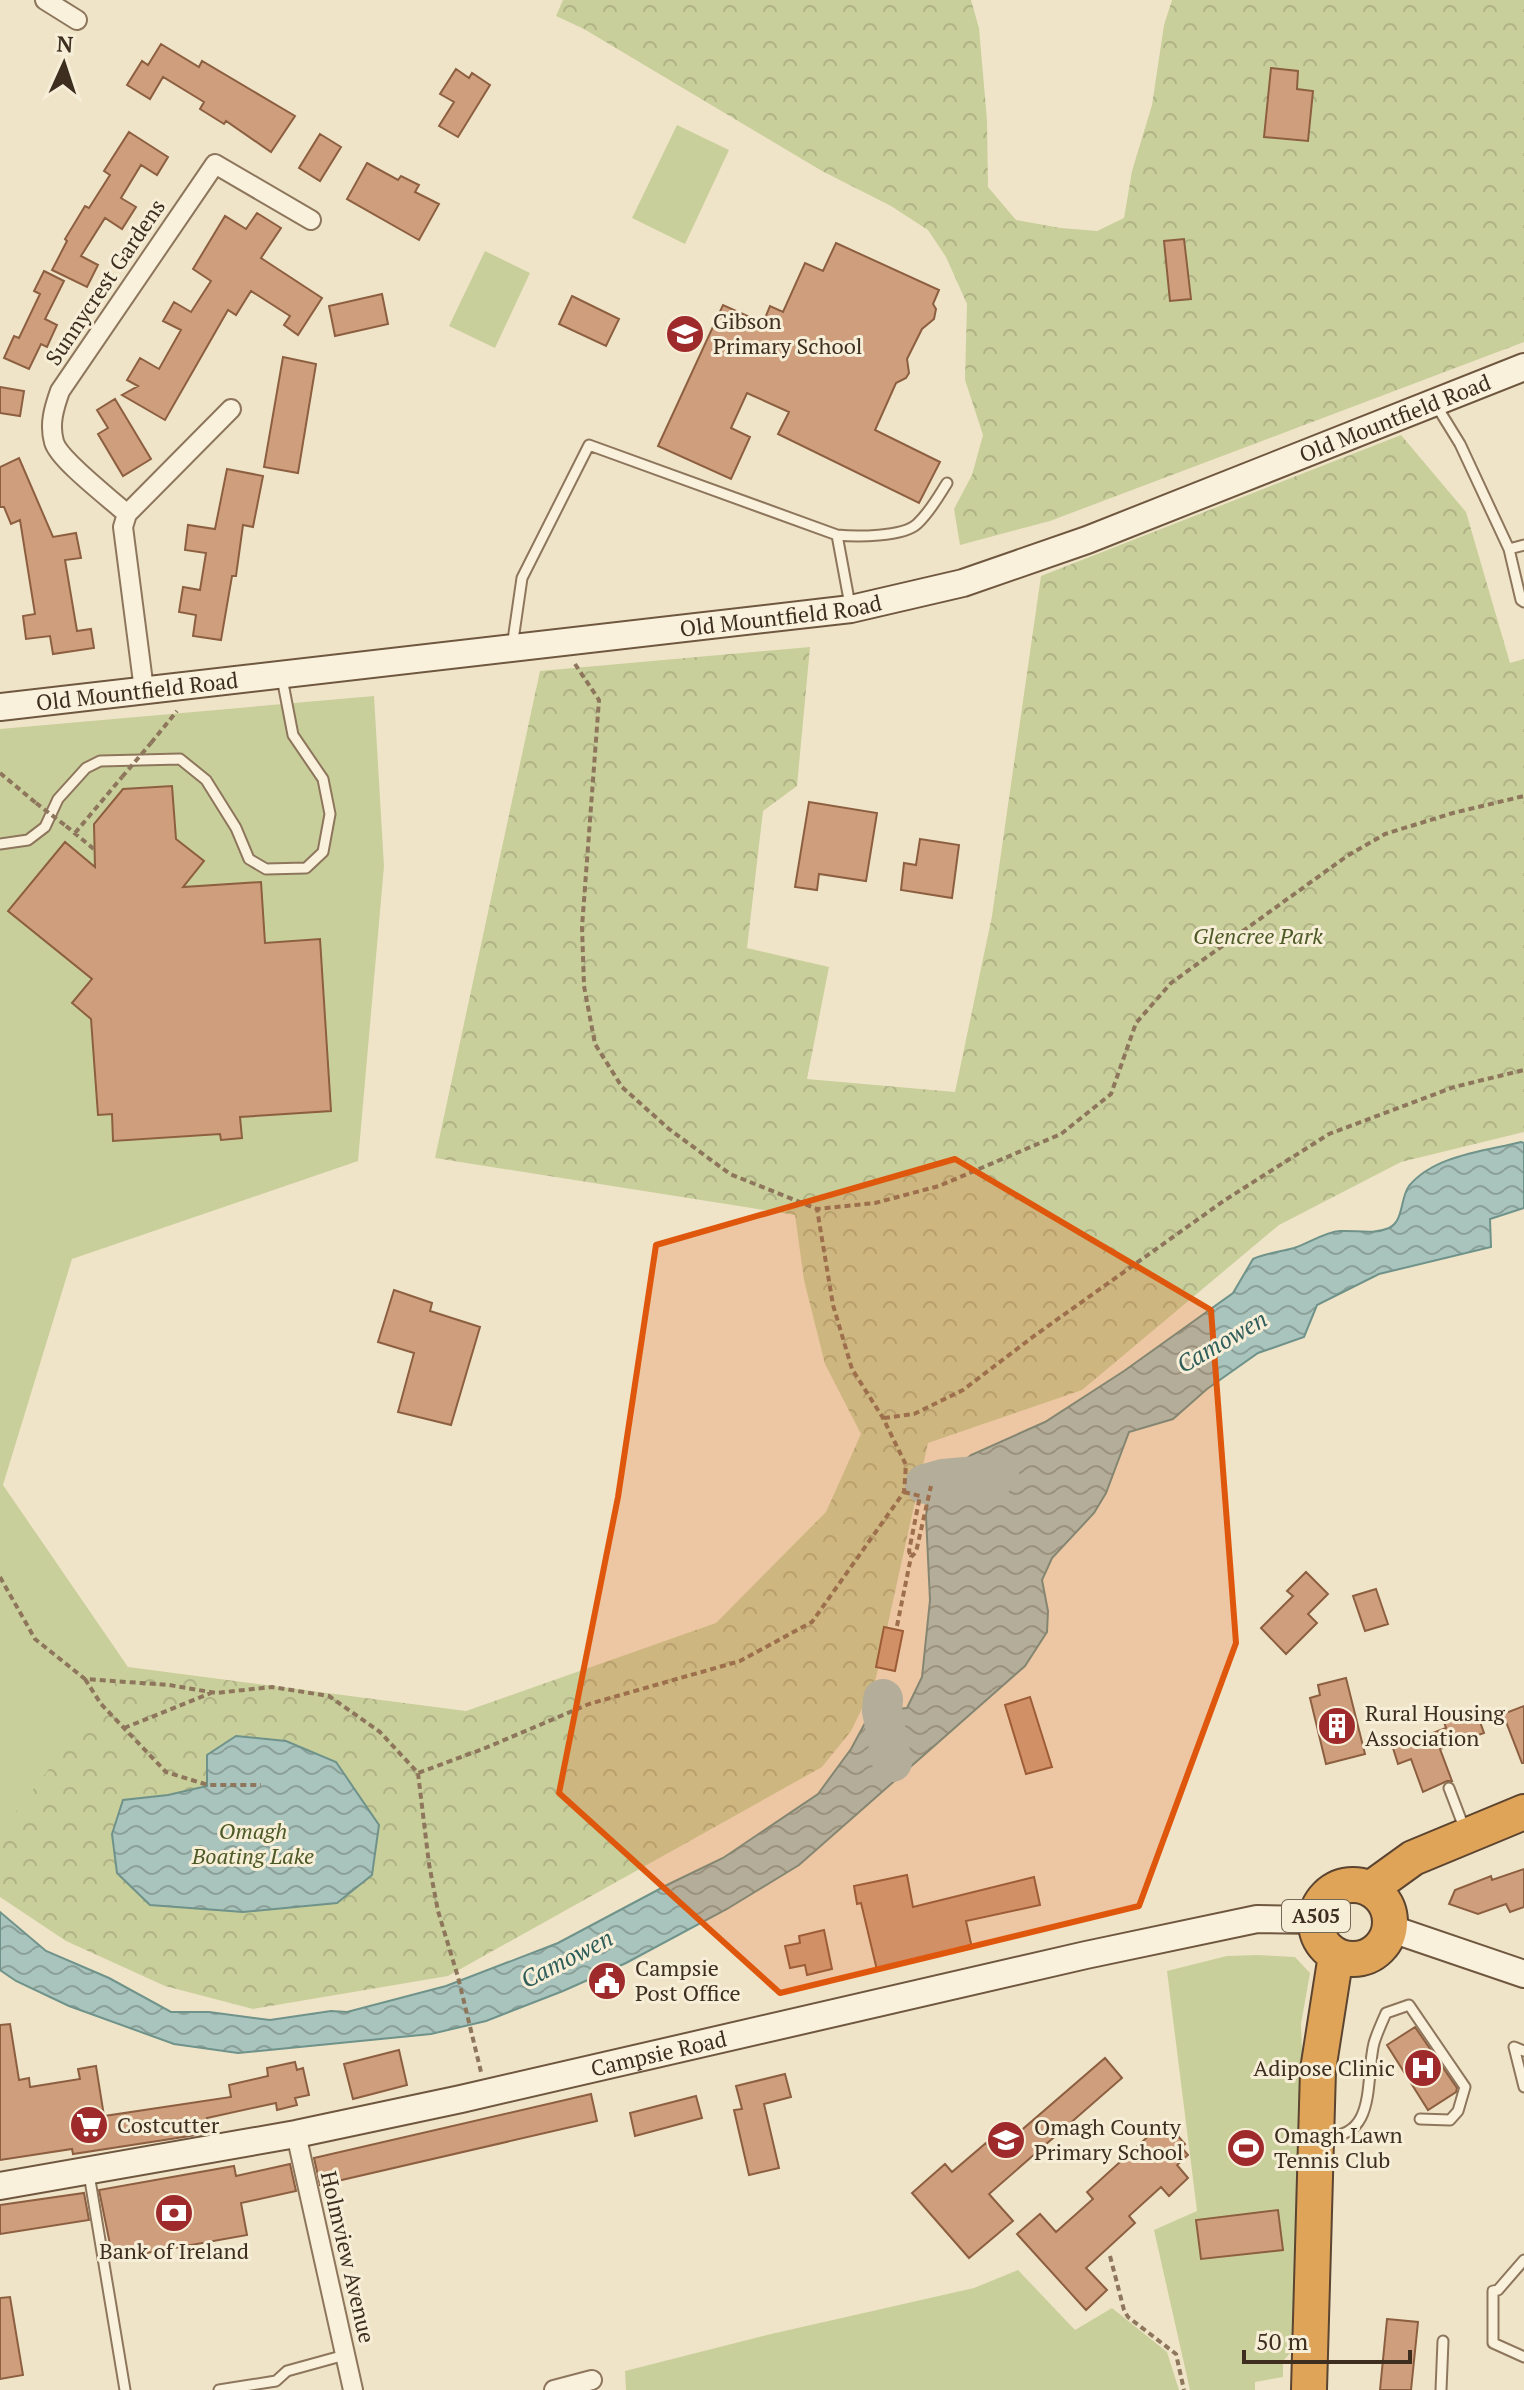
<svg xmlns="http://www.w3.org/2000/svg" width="1524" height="2390" viewBox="0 0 1524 2390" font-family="'PT Serif',serif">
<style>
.forest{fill:url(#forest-crowns)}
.pitch{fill:#c9cf9b}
.water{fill:url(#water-waves);stroke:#6f938a;stroke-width:2}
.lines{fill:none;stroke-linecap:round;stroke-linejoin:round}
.river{stroke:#a9c4bc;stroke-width:40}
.building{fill:#cf9f7d;stroke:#8d5f41;stroke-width:2}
.lane-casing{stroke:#8d765c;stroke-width:13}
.street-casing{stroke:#8d765c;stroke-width:22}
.secondary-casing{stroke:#6f573f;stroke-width:30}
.highway-casing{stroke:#5b4430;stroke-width:38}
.path{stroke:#8d765c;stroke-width:4;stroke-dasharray:6 4;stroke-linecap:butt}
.lane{stroke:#faf1dc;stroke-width:9}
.street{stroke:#faf1dc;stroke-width:18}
.secondary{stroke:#faf1dc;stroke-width:26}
.highway{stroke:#e0a458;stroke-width:34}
.path-bridge{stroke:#8d765c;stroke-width:4;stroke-dasharray:6 4;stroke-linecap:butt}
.marked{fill:#df570d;fill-opacity:0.2;stroke:#df570d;stroke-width:6;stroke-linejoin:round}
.labels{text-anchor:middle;stroke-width:6;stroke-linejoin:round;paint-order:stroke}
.shield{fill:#f7eed8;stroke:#756857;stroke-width:2}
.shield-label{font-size:20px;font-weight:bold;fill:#3d2e20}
.street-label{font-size:22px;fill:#3d2e20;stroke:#f7eed8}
.poi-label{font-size:22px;fill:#3d2e20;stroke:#f7eed8;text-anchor:start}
.park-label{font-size:22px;font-style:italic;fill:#4d5a26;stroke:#f7eed8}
.water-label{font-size:24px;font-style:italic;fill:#2f5d5a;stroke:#f7eed8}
</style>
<defs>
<pattern id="forest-crowns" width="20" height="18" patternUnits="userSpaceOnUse" patternTransform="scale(2)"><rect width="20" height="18" fill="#c9cf9b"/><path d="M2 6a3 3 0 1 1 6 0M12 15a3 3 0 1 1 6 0" fill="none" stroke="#aeb285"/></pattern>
<pattern id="water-waves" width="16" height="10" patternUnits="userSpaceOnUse" patternTransform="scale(2)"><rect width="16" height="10" fill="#a9c4bc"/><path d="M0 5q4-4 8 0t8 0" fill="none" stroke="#8ba098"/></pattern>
</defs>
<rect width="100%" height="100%" fill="#f0e4c8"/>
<path class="forest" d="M563,0H971L979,28L987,120L988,187L1016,220L1061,228L1097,231L1124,218L1132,171L1152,105L1164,25L1172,0H1524V342L1050,521L960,545L954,509L972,475L983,435L965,380L967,304L946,257L928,230L891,206L822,171L584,29L556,16Z
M1401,435L1466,512L1510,663L1524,659V1132L1401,1162L1279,1225L1082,1390L928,1443L875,1682L851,1731L822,1767L448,1976L253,2009L165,1986L66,1941L0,1897V1827L128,1667L466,1711L716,1623L826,1512L861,1434L825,1364L804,1280L795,1215L435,1158L540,671L810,647L797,786L763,811L747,948L829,967L807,1079L955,1092L992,916L1041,576Z"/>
<path class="pitch" d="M677,125L729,150L685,244L632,218Z
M485,251L530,273L495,348L449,326Z
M374,696L384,866L358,1161L72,1259L3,1485L128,1667L0,1832V729Z
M1257,1955L1295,1957L1310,1973L1301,2024L1304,2096L1302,2200L1292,2351L1283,2361V2377L1255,2382V2390H1190L1154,2230L1197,2211L1167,1971L1227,1956Z
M1018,2270L1075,2330L1112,2308L1167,2352L1179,2390H626L625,2371L771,2334L974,2288Z"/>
<path class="water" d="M1521,1142L1524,1143V1208L1490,1219L1491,1247L1379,1274L1317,1305L1304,1337L1258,1353L1207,1389L1173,1419L1129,1432L1106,1493L1094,1513L1052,1558L1042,1580L1048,1611L1047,1632L1025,1666L799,1865L727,1909L626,1963L563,1991L486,2021L431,2034L238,2053L174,2044L69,2006L16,1981L0,1970V1912L46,1951L109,1978L171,2012H209L270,2020L331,2011L347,2012L446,1986L558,1943L669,1884L723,1858L818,1794L851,1749L871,1712L907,1708L922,1677L930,1600L926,1516L929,1491L971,1455L1045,1422L1124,1371L1233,1293L1253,1259C1266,1253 1280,1252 1294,1248C1309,1243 1325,1232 1340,1231C1356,1230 1373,1235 1389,1228C1404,1221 1400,1198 1409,1186C1434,1155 1486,1151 1521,1142Z
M236,1736L286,1741L336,1762L379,1825L372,1875L337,1903L243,1912L150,1905L117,1873L112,1834L123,1800L168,1795L207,1786V1755Z"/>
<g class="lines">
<path class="river" d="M925,1484L943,1479L999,1474
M883,1699L882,1711L892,1762"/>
</g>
<path class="building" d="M161,44L199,67L202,61L295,116L271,152L226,121L224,124L200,109L204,102L163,77L150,99L127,85L142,61L148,65Z
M1271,68L1298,71L1297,89L1313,91L1308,141L1264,137Z
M456,69L469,78L472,73L490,85L458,137L439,126L454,102L440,94Z
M129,132L168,157L157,175L141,165L121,198L136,207L122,229L105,218L81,256L98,265L87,287L52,270L67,241L65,239L85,206L89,208L110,175L104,171Z
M320,134L341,147L320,181L299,168Z
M367,163L398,180L401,176L419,185L415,192L439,204L419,240L347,199Z
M257,213L281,228L261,258L322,298L298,335L284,325L290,316L251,291L236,315L228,310L165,420L122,395L138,386L127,380L140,358L159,369L181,330L163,321L174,302L191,312L211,281L193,269L225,216L246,229Z
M1184,239L1191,299L1170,301L1164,241Z
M836,243L939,290L933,304L936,309L934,319L922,329L907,359L909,373L906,378L896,383L875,430L940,462L919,503L778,434L789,412L747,393L731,428L750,437L731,479L658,446L723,305L763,323L770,306L783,312L805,263L823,271Z
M44,271L64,281L45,319L57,325L47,347L41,344L29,369L4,358L14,336L19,338L40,294L34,291Z
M382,294L388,324L335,336L329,306Z
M572,296L619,319L606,346L559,324Z
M283,357L316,364L298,473L264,467Z
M0,387L24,391L20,416L0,413Z
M115,399L151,459L123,476L98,434L108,428L97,410Z
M19,458L53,537L76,533L81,558L65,560L77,631L91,629L94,648L53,654L50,636L26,639L23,616L35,614L20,520L11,524L4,507H0V467Z
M227,469L263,476L253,527L243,525L236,576H232L221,640L193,636L196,615L179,612L183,587L200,590L206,553L185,550L188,525L215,529Z
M172,786L176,839L204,861L183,887L261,882L265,943L320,939L331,1111L240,1117L242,1138L221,1140L220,1134L113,1141L112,1114L98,1115L91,1019L72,1003L92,979L8,911L65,842L95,867L94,824L123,789Z
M809,802L877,813L866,881L819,874L817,890L795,887Z
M920,839L959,845L952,898L901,890L904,863L916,865Z
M394,1290L432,1303L430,1311L480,1327L451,1425L398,1412L414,1353L378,1342Z
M1306,1572L1328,1594L1308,1614L1317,1623L1286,1654L1261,1628L1293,1596L1287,1591Z
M1376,1589L1388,1624L1365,1631L1353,1596Z
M884,1627L903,1631L895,1671L876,1667Z
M1346,1678L1365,1754L1326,1764L1310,1698L1320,1695L1318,1685Z
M1030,1697L1052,1767L1026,1774L1005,1705Z
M1524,1706V1763H1522L1503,1714Z
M1475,1708L1484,1733L1440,1749L1452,1781H1447L1423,1792L1411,1759L1398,1764L1393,1748L1446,1728L1443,1719Z
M1524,1869V1907L1510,1912L1506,1904L1478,1914L1449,1904L1455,1890L1491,1876L1492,1880Z
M907,1875L913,1907L1034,1877L1040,1905L966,1921L972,1948L877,1970L861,1903L857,1904L854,1886Z
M824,1930L832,1969L807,1975L805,1965L790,1968L785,1946L800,1943L799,1936Z
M10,2024L19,2080L29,2078L30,2087L80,2079L78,2069L96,2066L104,2116L231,2097L229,2085L268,2076L267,2068L295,2062L297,2070L303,2068L309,2095L295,2098L297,2105L277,2110L276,2103L207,2118L210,2133L73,2154L72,2149L0,2160V2025Z
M1415,2027L1457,2088L1456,2092L1428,2110L1387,2045Z
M399,2050L407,2085L353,2099L344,2064Z
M1105,2058L1122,2078L989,2194L1013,2221L969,2258L912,2193L945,2164L952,2172L986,2143L995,2153Z
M785,2074L791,2097L764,2104L779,2168L749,2175L734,2110L742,2109L736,2086Z
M591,2094L597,2121L320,2185L314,2158Z
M696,2096L702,2118L635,2136L630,2113Z
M1165,2121L1185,2144L1181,2147L1188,2155L1177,2165L1188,2178L1169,2196L1161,2187L1129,2216L1135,2223L1086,2268L1107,2290L1086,2310L1017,2234L1040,2214L1056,2232L1093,2199L1087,2192Z
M290,2164L296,2191L241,2203L247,2235L113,2259L99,2190L234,2166L236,2176Z
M84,2193L89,2220L0,2234V2205Z
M1278,2210L1283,2250L1201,2259L1196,2220Z
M10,2297L23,2375L0,2379V2298Z
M1387,2319L1418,2322L1411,2390H1380Z"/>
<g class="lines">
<defs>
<path id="lane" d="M1436,405L1460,444L1509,549L1521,600L1524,602
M837,535C856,537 903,537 917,524C930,512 938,497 947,483
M1509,549L1524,545
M512,647L522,578L589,445L837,535L850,605
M0,844L28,840L45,827L58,799L86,768L100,761L180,759L206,780L236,828L249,859L266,869L306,868L323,852L330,814L323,779L293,735L282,678
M1449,1788L1465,1830
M1524,2051L1514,2047L1524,2087
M1323,2136C1378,2140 1365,2078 1374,2043C1377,2033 1382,2022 1386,2013L1409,2005L1465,2087L1458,2111L1450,2120L1420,2119
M89,2174L125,2390
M1524,2260L1498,2290L1493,2291V2343L1524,2357
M219,2390L276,2381L287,2371L345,2355
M1441,2390L1443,2341"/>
<path id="street" d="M45,0L77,20
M127,514C111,499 59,460 54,442C49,424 54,408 60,391L215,164L311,220
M144,690L123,527L127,514L231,409
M296,2134L353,2390
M554,2390L592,2380"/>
<g id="secondary">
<path id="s1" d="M0,707L851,609L963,583L1087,540L1524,367"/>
<path d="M1389,1928L1524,1974"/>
<path id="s2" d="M0,2186L296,2134L461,2099L1086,1955L1257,1919L1315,1920"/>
</g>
<path id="highway" d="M1316 1922a37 37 0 1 1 74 0a37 37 0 1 1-74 0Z
M1370,1889L1413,1858L1524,1812
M1309,2390L1318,2070L1336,1955"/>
</defs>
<use href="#lane" class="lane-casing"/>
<use href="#street" class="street-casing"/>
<use href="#secondary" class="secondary-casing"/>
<use href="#highway" class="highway-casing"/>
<path class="path" d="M575,664L599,700L582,927L584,986L595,1044L622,1087L669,1129L730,1174L817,1209L875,1203L939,1186L1061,1134L1111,1094L1136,1023L1171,983L1347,856L1385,834L1453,813L1524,796
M151,743L177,711
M0,773L36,803
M66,826L95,850
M75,833L122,777
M884,1418L914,1414L963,1390L1034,1336L1225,1200L1329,1134L1454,1087L1524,1070
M904,1492L920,1496L909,1551L911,1557
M0,1577L35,1639L85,1679L169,1685L216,1693L272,1687L329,1696L380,1732L418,1773L483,1749L589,1704L740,1661L812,1622L904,1492L906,1465L883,1418L852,1369L833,1305L817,1209
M897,1626L911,1557L916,1552L931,1486
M85,1679L101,1704L166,1772L208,1785H261
M124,1728L211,1693
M418,1773L429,1864L438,1911L458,1977L481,2072
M1110,2256L1124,2310L1128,2317L1176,2354L1184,2390"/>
<use href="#lane" class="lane"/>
<use href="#street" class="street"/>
<use href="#secondary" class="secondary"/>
<use href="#highway" class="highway"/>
<path class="path-bridge" d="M122,777L151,743
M36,803L66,826"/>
</g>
<path class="marked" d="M955,1159L1211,1310L1236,1643L1139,1906L780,1993L559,1793L618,1497L656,1245Z"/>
<defs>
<symbol id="school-disc" viewBox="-11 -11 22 22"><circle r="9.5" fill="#9e2a2b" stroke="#f7eed8"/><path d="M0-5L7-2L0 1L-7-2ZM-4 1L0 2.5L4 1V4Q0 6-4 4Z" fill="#fff"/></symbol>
<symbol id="building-disc" viewBox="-11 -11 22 22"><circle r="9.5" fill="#9e2a2b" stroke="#f7eed8"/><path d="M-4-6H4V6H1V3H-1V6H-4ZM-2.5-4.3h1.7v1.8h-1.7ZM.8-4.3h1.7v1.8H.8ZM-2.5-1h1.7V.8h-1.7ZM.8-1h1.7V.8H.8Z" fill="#fff"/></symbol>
<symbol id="civic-disc" viewBox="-11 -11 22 22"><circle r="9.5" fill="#9e2a2b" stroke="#f7eed8"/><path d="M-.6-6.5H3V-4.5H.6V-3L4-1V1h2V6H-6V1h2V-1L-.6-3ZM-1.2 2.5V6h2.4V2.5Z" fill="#fff"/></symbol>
<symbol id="hospital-disc" viewBox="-11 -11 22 22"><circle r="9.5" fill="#9e2a2b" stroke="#f7eed8"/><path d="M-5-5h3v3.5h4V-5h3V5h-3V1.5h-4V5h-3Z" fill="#fff"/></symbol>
<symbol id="supermarket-disc" viewBox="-11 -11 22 22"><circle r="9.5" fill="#9e2a2b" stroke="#f7eed8"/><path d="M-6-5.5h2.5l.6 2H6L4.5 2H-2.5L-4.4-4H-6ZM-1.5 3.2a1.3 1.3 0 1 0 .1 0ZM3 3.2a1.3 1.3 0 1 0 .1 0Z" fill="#fff"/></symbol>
<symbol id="stadium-disc" viewBox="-11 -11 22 22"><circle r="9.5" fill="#9e2a2b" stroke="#f7eed8"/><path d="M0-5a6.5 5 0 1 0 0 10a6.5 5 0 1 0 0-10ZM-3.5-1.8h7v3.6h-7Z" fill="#fff"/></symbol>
<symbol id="bank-disc" viewBox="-11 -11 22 22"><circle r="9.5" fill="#9e2a2b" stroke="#f7eed8"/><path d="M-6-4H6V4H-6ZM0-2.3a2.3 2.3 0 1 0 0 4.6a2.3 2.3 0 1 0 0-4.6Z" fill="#fff"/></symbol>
</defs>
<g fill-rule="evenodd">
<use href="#school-disc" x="663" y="312" width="44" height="44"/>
<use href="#building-disc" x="1315" y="1704" width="44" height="44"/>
<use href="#civic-disc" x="585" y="1959" width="44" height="44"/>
<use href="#hospital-disc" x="1401" y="2046" width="44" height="44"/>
<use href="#supermarket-disc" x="67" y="2103" width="44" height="44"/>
<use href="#school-disc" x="984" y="2118" width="44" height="44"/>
<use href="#stadium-disc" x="1224" y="2126" width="44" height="44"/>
<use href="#bank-disc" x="152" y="2191" width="44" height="44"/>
</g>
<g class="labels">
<rect class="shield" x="1282" y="1900" width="68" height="32" rx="6"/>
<g class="shield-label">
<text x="1316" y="1923">A505</text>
</g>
<g class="street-label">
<text transform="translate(105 282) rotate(-56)" y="8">Sunnycrest Gardens</text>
<text dy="8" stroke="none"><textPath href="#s1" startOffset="1434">Old Mountfield Road</textPath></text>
<text dy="8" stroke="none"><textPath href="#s1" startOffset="786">Old Mountfield Road</textPath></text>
<text dy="8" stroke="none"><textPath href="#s1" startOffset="138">Old Mountfield Road</textPath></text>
<text dy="8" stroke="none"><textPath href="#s2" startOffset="672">Campsie Road</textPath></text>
<text transform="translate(348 2257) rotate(77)" y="8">Holmview Avenue</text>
</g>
<g class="poi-label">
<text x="713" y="329">Gibson<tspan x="713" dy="25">Primary School</tspan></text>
<text x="1365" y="1721">Rural Housing<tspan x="1365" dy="25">Association</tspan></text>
<text x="635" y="1976">Campsie<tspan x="635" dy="25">Post Office</tspan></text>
<text x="1395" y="2076" text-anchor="end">Adipose Clinic</text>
<text x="117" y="2133">Costcutter</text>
<text x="1034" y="2135">Omagh County<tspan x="1034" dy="25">Primary School</tspan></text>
<text x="1274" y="2143">Omagh Lawn<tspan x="1274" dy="25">Tennis Club</tspan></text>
<text x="174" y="2259" text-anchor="middle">Bank of Ireland</text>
</g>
<g class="park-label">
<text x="1258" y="944">Glencree Park</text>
<text x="253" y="1839">Omagh<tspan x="253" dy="25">Boating Lake</tspan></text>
</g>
<g class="water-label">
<text transform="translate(1222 1342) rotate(-30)" y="8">Camowen</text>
<text transform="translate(567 1959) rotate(-27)" y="8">Camowen</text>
</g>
</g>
<g transform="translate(64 64) rotate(3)" stroke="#f7eed8" stroke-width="6" paint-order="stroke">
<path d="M0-6L14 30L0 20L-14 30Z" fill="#3d2e20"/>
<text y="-12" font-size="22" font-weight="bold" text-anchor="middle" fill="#3d2e20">N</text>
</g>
<path d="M1244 2350v12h166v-12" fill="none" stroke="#3d2e20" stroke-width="4"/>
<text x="1256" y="2350" font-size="24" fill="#3d2e20" stroke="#f7eed8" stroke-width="6" paint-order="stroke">50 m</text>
</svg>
